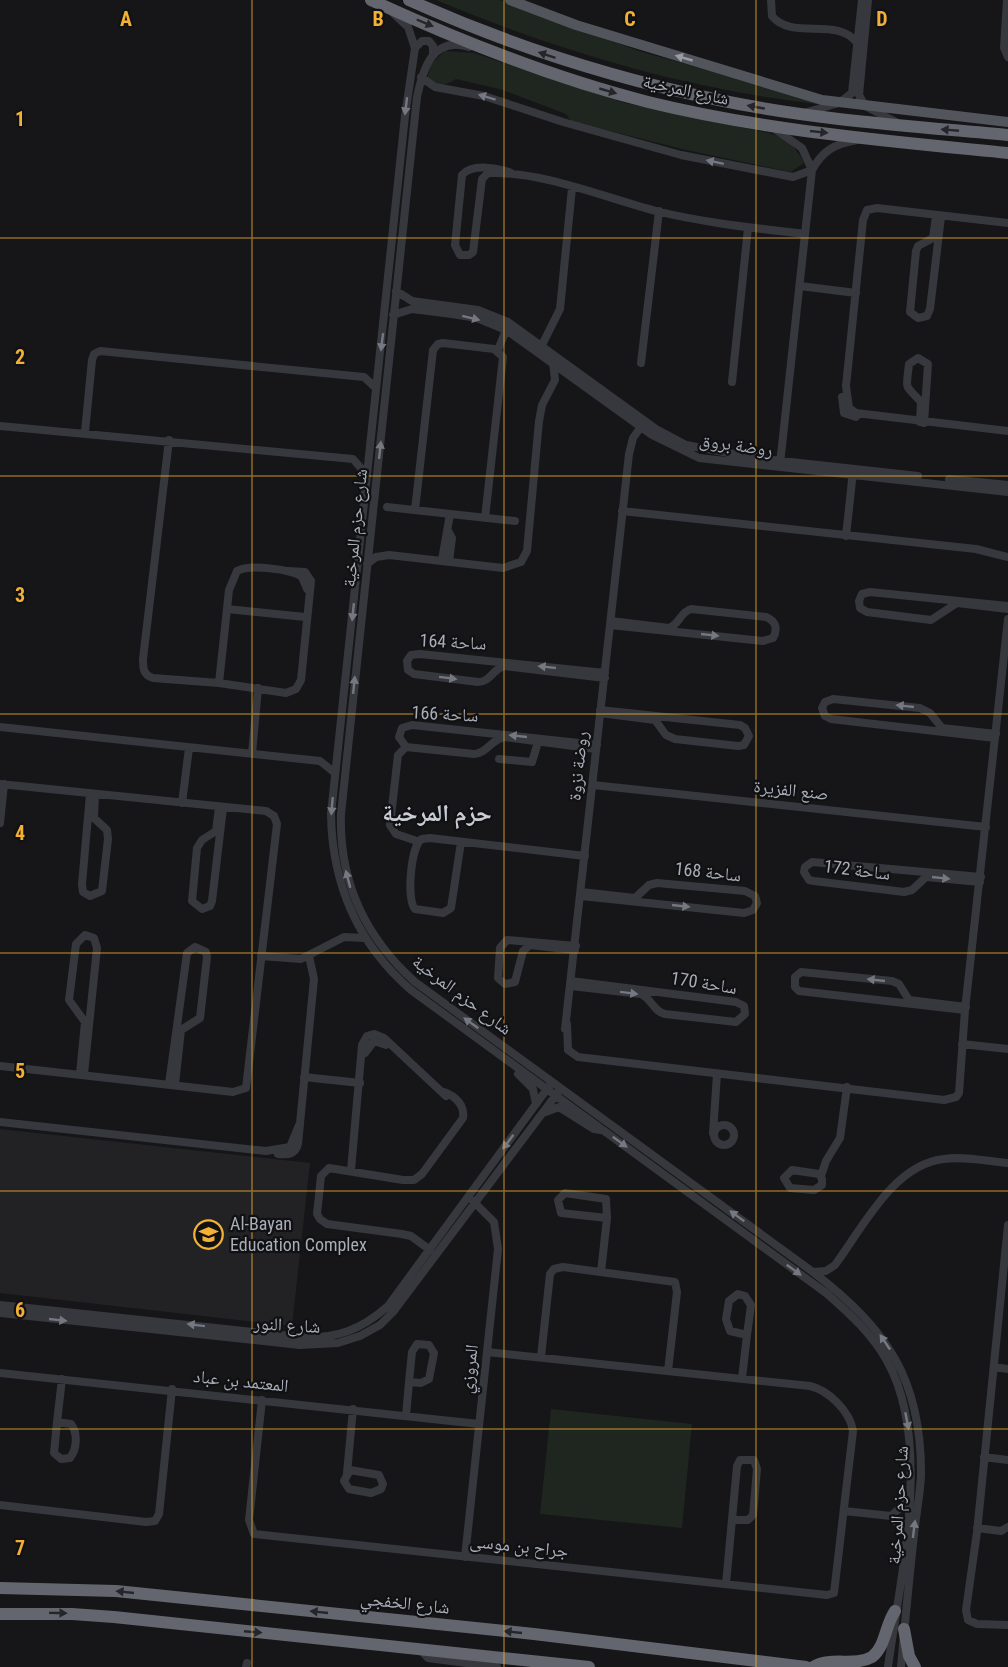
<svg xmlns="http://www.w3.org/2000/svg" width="1008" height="1667" viewBox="0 0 1008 1667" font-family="'Roboto Condensed','Noto Naskh Arabic',sans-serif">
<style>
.built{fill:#222225}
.green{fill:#1e261f}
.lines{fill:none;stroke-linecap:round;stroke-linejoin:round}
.minor{stroke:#37383d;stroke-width:8}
.major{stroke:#53555c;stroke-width:10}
.highway{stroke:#63666e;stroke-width:12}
.oneway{fill:#26262a}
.oneway2{fill:#979ba6}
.oneway3{fill:#757881}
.grid{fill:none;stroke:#f2b134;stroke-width:1.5;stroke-opacity:0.55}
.labels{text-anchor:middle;stroke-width:4.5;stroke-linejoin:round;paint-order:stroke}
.street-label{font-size:18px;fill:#a8adb8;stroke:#111113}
.poi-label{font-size:18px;fill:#a8adb8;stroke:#111113;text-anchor:start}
.district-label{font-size:24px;font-weight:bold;fill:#c9ccd4;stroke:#111113}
.grid-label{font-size:20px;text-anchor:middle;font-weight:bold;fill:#f2b134;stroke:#111113;stroke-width:4.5;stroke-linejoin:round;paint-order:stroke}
</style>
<rect width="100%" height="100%" fill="#161618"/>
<path class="built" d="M0,1129L310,1163L292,1326L0,1293Z"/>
<path class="green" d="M436,0H500L642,52L817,100V104C685,89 558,51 436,0Z
M445,51L474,53L625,103L769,133C786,138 796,147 804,163L791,172L686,150L571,121L566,114L503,90L456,79C445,86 438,87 427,79L431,64Z
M551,1409L692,1424L682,1528L540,1514Z"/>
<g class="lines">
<path class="minor" d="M771,0L772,16C792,41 838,16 857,43
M868,0L859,95L865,106L896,122
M1007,0L1004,48L1008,57
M393,13L408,27L415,48L405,116L331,814C332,884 358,944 411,990L826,1293C849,1313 872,1334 887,1361C933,1442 900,1578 888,1667
M469,47C433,36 423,68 417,97L341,814C339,881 365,937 415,982L813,1272C887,1329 922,1379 921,1476C920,1495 916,1515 914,1535C909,1579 905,1623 901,1667
M415,48L422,41H429L433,46V53
M421,77L435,87L484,96L563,122L681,155L793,177L812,170
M807,112L839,103L852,93L862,0
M776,130L802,148L812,170
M511,173C499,168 472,163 462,175L455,245L460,255H469L473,252L482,179L488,173C542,171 603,197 656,211C705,223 755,228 805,234
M936,216L933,238L918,246L916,251L910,312L918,318L927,316L930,309L941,217
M1008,223L877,208L867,210L863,220L846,386L849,408L856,413L1008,431
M800,286L856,293
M396,291L412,301L478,310L508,322L656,429L686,445L755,458L918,476
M393,315L412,309L452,314L477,318L506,330L652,435L699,458L1008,492
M541,347L560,309L572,188
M498,350L506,330L510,328
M641,363L659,211
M732,382L748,228
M842,397L844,413L856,417
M920,422L921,402C904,383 906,392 909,364L918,358L928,364L924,423
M0,426L353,459L366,474
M85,432L92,360L94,354L100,351L364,377L376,388
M169,440L143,659C143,668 143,675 153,678L219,683L286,693L296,689L301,680L311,581L305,572L288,571
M780,464L812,170C823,150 835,144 857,140
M949,479L1008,485
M387,507L515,521
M415,510L433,350L438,344L443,343L494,349L503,357L485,518
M622,511L976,549L1008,557
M448,531L452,538L449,561
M846,536L853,471
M442,560L450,514
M367,564L376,557L389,555L503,568L521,562L527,551L539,421L542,405L555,380L553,362
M1008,606L870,592L862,594L859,601L860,608L867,612L931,620L957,603L1008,609
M227,609L305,617
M610,625L763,641L773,638C778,629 776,621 766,617L691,609C680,612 680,624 669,628L611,621
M605,678L505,666C493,668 491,682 478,682L414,674L408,670L407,661L411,655L420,654L605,673
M219,683L229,590L237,571C249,564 291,569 302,577L307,589
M600,713L655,720L666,735L675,739L738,746L744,745L749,736L745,728L740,725L600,710
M0,727L320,761L335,773
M995,738L831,719L825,716L822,708L825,702L833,699L920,708L930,713L942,728L996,734
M406,747L398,755L390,825L396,834L417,841
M596,749L505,737C491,739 488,753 474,754L406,747L399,737L402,728L412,725L597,745
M252,754L258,688
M499,759L532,762L538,742
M0,784L266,811L274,816L277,824L246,1088L233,1092L0,1066
M593,785L986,827
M90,794L82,884L83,892L90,896L102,891L108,839L107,830L94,818L95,794
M182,803L189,748
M219,807L216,831L202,840L197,848L192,901L202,909L210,906L212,901L223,808
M0,823L4,784
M461,842L451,908L443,913L415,909C406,900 411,844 422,839L430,838L585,856
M980,882L926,877L912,890L904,892L814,881L809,880L804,872L805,867L812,862L981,877
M581,896L744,913L753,910L757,903L755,896L745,891L657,883L649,885L635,898L581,892
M575,950L530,945L523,951L515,982L505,984L498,978L500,948L507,940L576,946
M261,956L301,959L344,937L364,938
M571,986L641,994C652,999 653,1011 665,1014L736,1022L745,1014L744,1006L736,1002L571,981
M965,1010L799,991L795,987V977L801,972L892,981L899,984L909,1000L966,1007
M567,1024L568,1050L578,1057L944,1100L956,1097L959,1093L965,1010L1008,619
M565,1029L629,454L633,438L645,421
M962,1044L1008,1049
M365,1053L374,1041L386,1045
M80,1074L85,1022L69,1000L76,944L85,935L94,938L97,948L84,1074
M518,1074L533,1089L536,1104
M304,1077L360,1083
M169,1084L187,953L195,947L206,952L207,957L200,1018L181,1030L175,1084
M543,1113L559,1107L594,1129L601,1130
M0,1122L266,1151L290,1147L299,1125
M714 1135a10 10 0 1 1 20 0a10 10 0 1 1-20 0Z
M713,1133L717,1074
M278,1154C288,1155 295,1155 298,1144L314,979L309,956
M351,1170L362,1045L367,1036L374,1034L384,1038L446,1096
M792,1170L819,1174L822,1179V1185L814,1190L790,1188L784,1178Z
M821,1176L826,1161L840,1138L847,1087
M565,1193L606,1199L607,1218L561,1213L558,1200Z
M1008,1225L977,1532L966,1610L968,1620L977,1624L1008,1625
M430,1250L411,1236L402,1234L327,1224L320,1219L317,1214L321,1176L329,1168L403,1180H414L422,1174L463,1118C465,1105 455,1096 444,1092
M601,1272L607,1218
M813,1272L826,1271L835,1265C863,1227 894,1164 944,1159C965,1156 987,1161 1008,1163
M738,1294L745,1296L751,1305L747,1335L730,1331L726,1319L729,1301Z
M0,1305L301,1337C336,1339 361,1330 388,1306L550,1085
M0,1313L300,1345L338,1343L360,1336L380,1325L393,1312L559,1091
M417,1344L429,1345L434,1353L429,1379L421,1383L409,1382L412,1352Z
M541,1357L550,1274L554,1269L563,1267L675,1282L677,1292L668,1371
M994,1367L1008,1369
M0,1373L479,1424
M742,1378L747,1335
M262,1400L249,1520L254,1534L827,1595L834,1593L853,1431C850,1411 828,1390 810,1386L487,1352
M406,1416L409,1382
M57,1422L71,1424C78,1433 77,1449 70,1458L61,1459L54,1453Z
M57,1422L62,1379
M984,1457L1008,1460
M350,1470L379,1475L383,1484L381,1489L371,1493L349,1489L344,1481Z
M347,1473L353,1409
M0,1505L146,1522L155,1521L159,1514L172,1389
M844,1511L891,1516L909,1500
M891,1516L905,1532
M977,1528L1001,1531L1008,1527
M465,1557L498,1249L494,1222L472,1200
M726,1584L737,1466L740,1460H754L757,1469L753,1515L748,1520H732
M419,1648L428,1658L497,1667
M246,1667L247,1663"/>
<path class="major" d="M510,0L576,25L822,100L1008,122"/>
<path class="highway" d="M371,0C460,41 553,78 648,102C766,131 888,141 1008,153
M409,0C509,45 612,78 719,100C814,120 912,126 1008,135
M0,1588L116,1591L534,1634L806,1667
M0,1614H72L114,1617L589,1667
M904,1629L909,1656L915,1667
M813,1667C831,1656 854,1667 872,1657C886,1646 885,1625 895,1611"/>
</g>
<defs><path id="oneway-solid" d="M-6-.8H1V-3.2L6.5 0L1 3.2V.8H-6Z" transform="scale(1.5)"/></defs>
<g class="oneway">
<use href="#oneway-solid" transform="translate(425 23) rotate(23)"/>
<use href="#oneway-solid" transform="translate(547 55) rotate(-162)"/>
<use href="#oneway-solid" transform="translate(608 91) rotate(16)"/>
<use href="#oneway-solid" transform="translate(756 107) rotate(-170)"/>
<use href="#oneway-solid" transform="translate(950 130) rotate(-175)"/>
<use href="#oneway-solid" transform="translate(819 132) rotate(6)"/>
<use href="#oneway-solid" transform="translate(125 1592) rotate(-174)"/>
<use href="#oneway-solid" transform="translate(319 1612) rotate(-174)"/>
<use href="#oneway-solid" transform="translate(58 1613) rotate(1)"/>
<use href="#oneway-solid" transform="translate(253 1632) rotate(5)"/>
<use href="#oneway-solid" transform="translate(513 1632) rotate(-174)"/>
</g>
<use class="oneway2" href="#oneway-solid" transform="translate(684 58) rotate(-164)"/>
<g class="oneway3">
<use href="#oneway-solid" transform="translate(487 97) rotate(-163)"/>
<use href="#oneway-solid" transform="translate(406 106) rotate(97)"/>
<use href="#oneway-solid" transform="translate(715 162) rotate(-168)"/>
<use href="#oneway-solid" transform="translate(471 318) rotate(14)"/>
<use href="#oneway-solid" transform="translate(382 342) rotate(97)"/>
<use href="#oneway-solid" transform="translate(380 450) rotate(-84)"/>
<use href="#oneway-solid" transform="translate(353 612) rotate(96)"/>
<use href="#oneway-solid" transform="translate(710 635) rotate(6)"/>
<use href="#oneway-solid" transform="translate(547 667) rotate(-174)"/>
<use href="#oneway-solid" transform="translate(448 678) rotate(7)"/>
<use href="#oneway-solid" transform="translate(354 685) rotate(-84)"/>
<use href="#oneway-solid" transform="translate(905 706) rotate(-174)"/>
<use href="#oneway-solid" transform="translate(518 736) rotate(-174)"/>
<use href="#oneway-solid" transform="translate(332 806) rotate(95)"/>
<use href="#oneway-solid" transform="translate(941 878) rotate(6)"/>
<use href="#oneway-solid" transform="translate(348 879) rotate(-105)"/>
<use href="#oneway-solid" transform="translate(681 906) rotate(6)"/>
<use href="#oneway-solid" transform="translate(876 980) rotate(-174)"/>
<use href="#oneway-solid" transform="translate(629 993) rotate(7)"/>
<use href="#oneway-solid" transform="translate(471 1023) rotate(-144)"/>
<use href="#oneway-solid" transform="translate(508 1142) rotate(127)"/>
<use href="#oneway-solid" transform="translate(620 1142) rotate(36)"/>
<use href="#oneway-solid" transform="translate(737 1216) rotate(-144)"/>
<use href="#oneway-solid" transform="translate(794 1270) rotate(36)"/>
<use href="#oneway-solid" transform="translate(58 1320) rotate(6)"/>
<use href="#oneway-solid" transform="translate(196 1325) rotate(-173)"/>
<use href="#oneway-solid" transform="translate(885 1342) rotate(-124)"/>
<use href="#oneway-solid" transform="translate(907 1421) rotate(79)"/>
<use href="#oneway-solid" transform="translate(914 1529) rotate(-83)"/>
</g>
<path class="grid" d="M252,0V1667M504,0V1667M756,0V1667M0,238H1008M0,476H1008M0,714H1008M0,953H1008M0,1191H1008M0,1429H1008"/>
<defs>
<symbol id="school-ring" viewBox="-11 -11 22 22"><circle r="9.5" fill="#111113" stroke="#f2b134" stroke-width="1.5"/><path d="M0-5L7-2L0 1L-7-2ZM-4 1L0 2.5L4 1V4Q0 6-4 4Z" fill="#f2b134"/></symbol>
</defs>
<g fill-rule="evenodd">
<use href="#school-ring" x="192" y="1218" width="33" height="33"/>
</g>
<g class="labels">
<g class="street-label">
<text transform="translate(686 90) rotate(12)" y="6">شارع المرخية</text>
<text transform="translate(736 445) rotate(8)" y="6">روضة بروق</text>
<text transform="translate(355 528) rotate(-84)" y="6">شارع حزم المرخية</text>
<text transform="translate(453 642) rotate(3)" y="6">ساحة 164</text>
<text transform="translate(445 714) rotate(3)" y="6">ساحة 166</text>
<text transform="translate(578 766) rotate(-84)" y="6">روضة نزوة</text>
<text transform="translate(791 790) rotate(6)" y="6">صنع الفزيرة</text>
<text transform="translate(857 870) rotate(7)" y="6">ساحة 172</text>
<text transform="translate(708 872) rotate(6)" y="6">ساحة 168</text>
<text transform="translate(704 983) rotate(9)" y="6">ساحة 170</text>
<text transform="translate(462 995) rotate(37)" y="6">شارع حزم المرخية</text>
<text transform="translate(287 1325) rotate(3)" y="6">شارع النور</text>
<text transform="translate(469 1369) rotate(-83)" y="6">المروزي</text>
<text transform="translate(241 1381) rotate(6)" y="6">المعتمد بن عباد</text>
<text transform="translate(898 1505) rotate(-86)" y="6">شارع حزم المرخية</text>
<text transform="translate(519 1546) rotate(6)" y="6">جراح بن موسى</text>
<text transform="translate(405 1603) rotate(6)" y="6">شارع الخفجي</text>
</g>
<g class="poi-label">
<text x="230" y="1230">Al-Bayan<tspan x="230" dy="21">Education Complex</tspan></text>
</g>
<g class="district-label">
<text x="437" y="821">حزم المرخية</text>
</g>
</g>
<g class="grid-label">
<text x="126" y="26">A</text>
<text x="378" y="26">B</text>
<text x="630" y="26">C</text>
<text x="882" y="26">D</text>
<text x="20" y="126">1</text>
<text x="20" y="364">2</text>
<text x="20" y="602">3</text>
<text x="20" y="840">4</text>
<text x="20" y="1078">5</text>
<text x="20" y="1317">6</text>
<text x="20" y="1555">7</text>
</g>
</svg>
